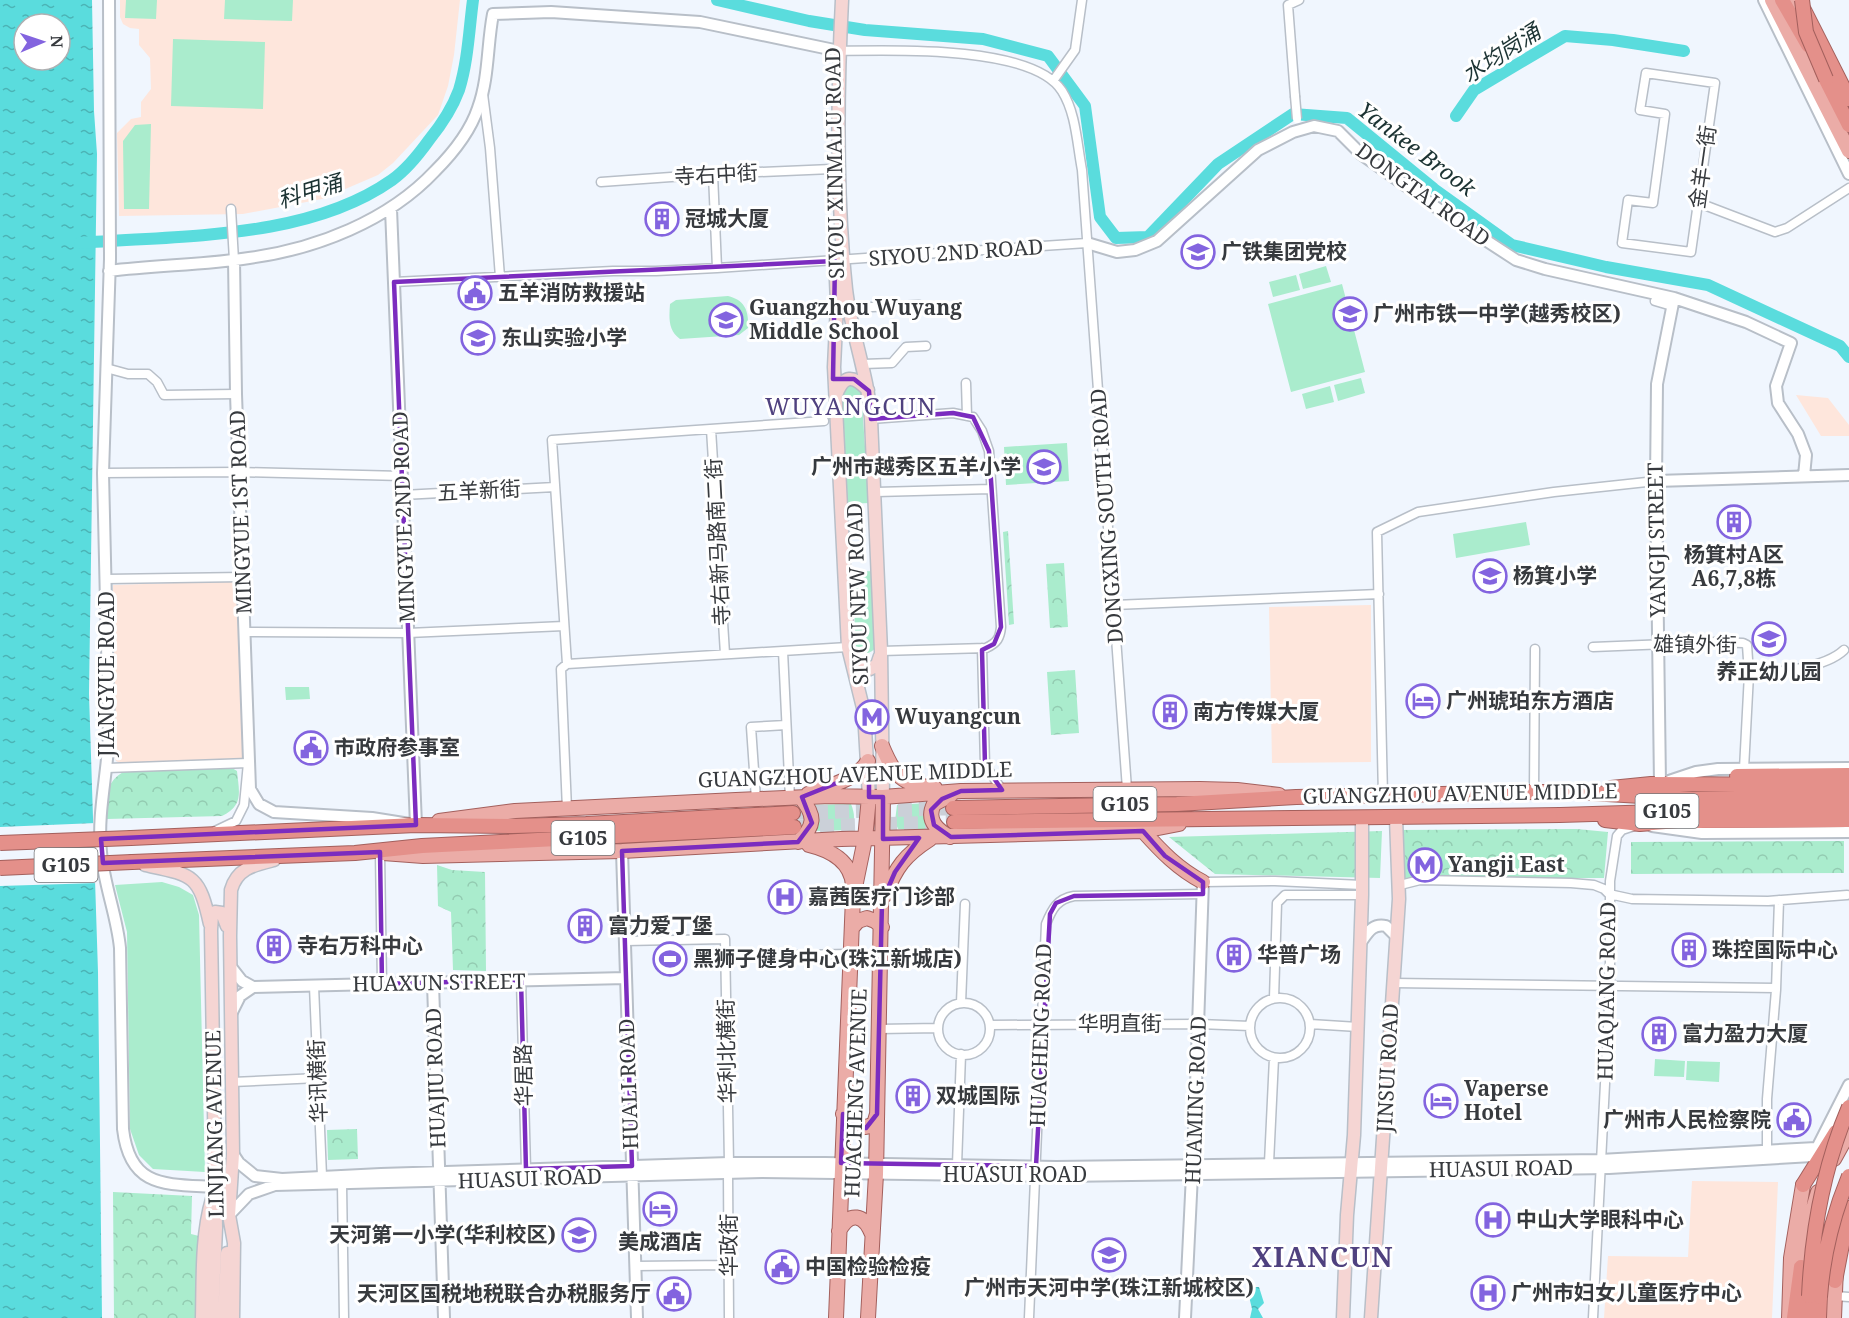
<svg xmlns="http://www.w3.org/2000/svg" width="1849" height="1318" viewBox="0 0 1849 1318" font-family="'Noto Serif','Noto Sans SC',serif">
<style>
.commercial{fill:#fee6dc}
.green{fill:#aaeccd}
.forest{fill:url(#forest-crowns)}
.water{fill:url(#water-ripples);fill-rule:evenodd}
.pier{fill:#f0f6fe}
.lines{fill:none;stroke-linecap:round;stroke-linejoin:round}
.river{stroke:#5adcdd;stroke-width:12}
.trunk-tunnel{stroke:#cbd0d8;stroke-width:14;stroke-dasharray:14 7;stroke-linecap:butt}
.minor-casing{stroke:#b8bfc8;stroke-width:11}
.tertiary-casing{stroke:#b8bfc8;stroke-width:14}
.secondary-casing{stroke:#b8bfc8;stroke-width:15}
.primary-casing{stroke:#a3605d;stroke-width:16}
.trunk-casing{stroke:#a3605d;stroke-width:16}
.minor{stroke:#fff;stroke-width:8}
.tertiary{stroke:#fff;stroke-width:10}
.secondary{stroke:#f5d5d3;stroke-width:12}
.primary{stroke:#ebaca7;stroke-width:14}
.trunk{stroke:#e4908a;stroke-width:14}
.minor-bridge-casing{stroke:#b8bfc8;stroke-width:11;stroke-linecap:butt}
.trunk-bridge-casing{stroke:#a3605d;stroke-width:16;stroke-linecap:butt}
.minor-bridge{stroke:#fff;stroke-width:8}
.trunk-bridge{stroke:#e4908a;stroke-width:14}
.marked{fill:none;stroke:#7b2cbf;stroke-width:4.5;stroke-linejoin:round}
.labels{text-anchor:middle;stroke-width:6;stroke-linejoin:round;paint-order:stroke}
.shield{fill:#fff;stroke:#737578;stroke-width:1.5}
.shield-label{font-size:20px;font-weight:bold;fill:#373a3e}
.street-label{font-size:21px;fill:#373a3e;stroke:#fff}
.poi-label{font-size:21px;font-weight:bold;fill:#373a3e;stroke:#fff;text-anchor:start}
.water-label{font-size:22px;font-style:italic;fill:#1c3333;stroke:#fff}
.quarter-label{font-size:24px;letter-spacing:1.5px;fill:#4f417f;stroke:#fff}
.district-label{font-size:27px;font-weight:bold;letter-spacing:1.5px;fill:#4f417f;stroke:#fff}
</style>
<defs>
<pattern id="forest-crowns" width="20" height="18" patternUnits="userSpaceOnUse" patternTransform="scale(1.5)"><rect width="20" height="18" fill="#aaeccd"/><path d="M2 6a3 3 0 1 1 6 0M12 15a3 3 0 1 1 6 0" fill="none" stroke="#93cbb1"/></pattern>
<pattern id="water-ripples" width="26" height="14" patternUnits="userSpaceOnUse" patternTransform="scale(1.5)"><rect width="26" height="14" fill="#5adcdd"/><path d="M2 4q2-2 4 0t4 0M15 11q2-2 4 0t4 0" fill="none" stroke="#4bb3b5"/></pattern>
</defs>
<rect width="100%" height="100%" fill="#f0f6fe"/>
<path class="commercial" d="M120,0H460L454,55L448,86L438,115L393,163L378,175L322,199L243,214L119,216L117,133L131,119L141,117V102L151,89L150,58L139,45V29L130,28L123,24L120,17Z
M1796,395L1828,398L1849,425V436H1821Z
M238,581L244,760L124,765L116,761L113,754V585Z
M1371,605V762L1272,763L1269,607Z
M1692,1181L1778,1182L1772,1318H1604L1608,1256L1688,1257Z"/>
<path class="green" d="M126,0H157L156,19L125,18Z
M225,0H293L292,21L224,19Z
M173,39L265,42L263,109L171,106Z
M151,124L149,209H124L123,141L135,125Z
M1326,266L1331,282L1303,289L1299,274Z
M1296,275L1300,290L1273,297L1269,282Z
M1342,284L1365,372L1291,392L1268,304Z
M728,296C745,300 749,311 748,328L739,335L680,339C668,330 669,318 670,304L676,300Z
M1361,378L1365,393L1338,401L1334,385Z
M853,384L861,390L869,503L847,504L840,393L843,387Z
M1330,386L1334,402L1306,409L1302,394Z
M1067,443L1069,481L1006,485L1004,447Z
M1526,522L1530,545L1456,558L1453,534Z
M873,571L877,646C871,655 861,656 856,646L852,572Z
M285,687H309L310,699L286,700Z
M927,803C925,812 923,821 929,829H898L895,821L897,805Z
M851,804C855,814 855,820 851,830L814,831L813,805Z
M162,882L179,887L193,895L199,915L205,1172L153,1169L139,1155L130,1129L127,932L115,885Z
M1655,1059L1685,1061L1684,1077L1654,1076Z
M1687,1061L1720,1062L1719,1082L1686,1080Z"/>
<path class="forest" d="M1008,531L1014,624L1009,625L1003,532Z
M1064,563L1068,627L1050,628L1046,564Z
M1075,670L1079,733L1051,735L1047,672Z
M227,765L237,771C239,792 244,805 222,816L107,819C107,797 104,781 127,770Z
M1577,829L1608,832L1604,878H1402L1398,830Z
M1382,831L1380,878L1215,874L1169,837Z
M1844,841V873L1631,874V842Z
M437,865L452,870L485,872L486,971L453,970L451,912L438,906Z
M357,1129L358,1159L328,1160L327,1130Z
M113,1192L192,1196L191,1234L199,1236L196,1318H114Z"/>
<path class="water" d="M0,0H92L94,111L97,154L89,694L98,972L102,1318H0ZM24,24H60V60H24Z
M1251,1287H1259L1264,1303L1258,1309L1263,1318H1250L1252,1309L1248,1292Z"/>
<path class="pier" d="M96,823L98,883L0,886V827Z"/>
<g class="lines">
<path class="river" d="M717,0L809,21L865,30L983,39L1048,56L1085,106L1100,217L1116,238L1148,237L1218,164L1293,114L1347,118L1434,189L1512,245L1606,267L1708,285L1840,346L1849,357
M1456,116L1474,90L1565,36L1613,40L1684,51
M80,243C180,235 307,240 392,180C406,170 419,154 429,140C442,124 452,109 459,90C468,61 469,30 473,0"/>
<path class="trunk-tunnel" d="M793,813L953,808
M799,827L954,822"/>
<defs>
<path id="minor" d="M839,51C890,50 1033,45 1062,91C1076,113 1077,144 1082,170L1127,789
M1646,73L1715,83L1691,252L1622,243L1628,200L1653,203L1665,114L1640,110Z
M1053,81L1075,50L1082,0
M483,94L490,148L500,277
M1295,96L1288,5L1299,0
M713,174L717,268
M601,182L713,174L832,169
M1699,203L1775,232L1787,228L1849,188
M231,209L234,260
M394,282L613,271H656L717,268L1087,243
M1655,301L1672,306
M849,308L919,305
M863,364L892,363L906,347L926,346
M106,368L128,374H148L157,382L164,395L236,394
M966,383L967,416
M871,419L953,413L973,417L982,431L989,451L1001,627C1000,638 997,643 986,648L881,651
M711,429L725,654
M103,473L239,472L402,476
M876,492L991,489
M403,495L555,487
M106,579L243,577
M1114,605L1379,594
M246,632L408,633L564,626
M1593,647L1716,642L1743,643L1747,645L1749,674L1744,769
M982,648L985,765L1002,790
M783,651L790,798
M567,664L552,440L824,421
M1749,674C1776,672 1824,669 1844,650
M107,768L248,763L244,805L236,821L215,831
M1534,792L1535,649
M1383,796L1377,532L1418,512L1554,492L1656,481
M756,799L751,727L786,725
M567,809L561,669L567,664L848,647
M380,853L382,984
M1203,882L1275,881L1362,885
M1400,885L1420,880L1571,883L1594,885L1604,889L1609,894L1632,899L1768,901L1847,895
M625,941L725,939L729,1163
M725,956L850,954
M521,980L526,1169
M1393,983L1776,988
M314,986L322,1176
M1250 1028a30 30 0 1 1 60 0a30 30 0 1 1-60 0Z
M1274,998L1277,903L1285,895H1362
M961,1003L965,904
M938 1029a26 26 0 1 1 52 0a26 26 0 1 1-52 0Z
M1310,1024L1358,1027
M990,1025L1199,1024L1250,1026
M879,1029L938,1028
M232,1082L318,1078
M1767,1151V1099L1776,990L1779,900
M1269,1163L1274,1058
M957,1165L961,1054
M728,1173L729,1318
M342,1184L344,1318
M635,1266L729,1265
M1835,1296L1849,1297
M1029,1318L1046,924C1052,909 1057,899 1074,896L1203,894
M1593,1318L1610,986V881L1617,836L1622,830L1634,826"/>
<path id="tertiary" d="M109,0L110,259L103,473L109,732C108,772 97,812 101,852C104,885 117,916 120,948L123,1129C130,1189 166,1184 216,1187
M1764,0L1849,174
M1087,243L1117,252L1135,250L1157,241L1258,150L1293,132L1314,126L1338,131L1361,154L1447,215L1516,260L1545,269L1674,298L1746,322L1791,343L1776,386L1778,403L1798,434L1806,455L1804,476
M234,260L236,394L250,789L259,804L274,812L372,818L416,825L391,209
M109,271C156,265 203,265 249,258C316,249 388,221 435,171C453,153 470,132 478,108C489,78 487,45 493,14L551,12L700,22L839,51
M1674,298L1657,384L1656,481L1660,784L1696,772L1718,769L1849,768
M1656,481L1849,475
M1652,826L1702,833L1849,832
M622,851L637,1318
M1361,942C1368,932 1373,923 1386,926L1396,936
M231,967L242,981L253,987L626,978
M433,983L444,1318
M231,1014L240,996L253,987
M233,1154L239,1163L255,1176L282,1179L381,1174L729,1163H825L1056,1167L1600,1160L1816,1148
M1814,1154L1849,1085
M229,1215L249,1194L275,1185L762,1172L1062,1176L1609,1168L1812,1156
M1185,1318L1195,1113L1203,882"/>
<path id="secondary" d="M842,0C837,96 836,193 846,289C851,333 868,374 871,419L881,651L883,797
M835,256L837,304L834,367L848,647L864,712L869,797
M836,395C844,374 853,375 868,390
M854,659L865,673L864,669H870L877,665L880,656
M145,865C193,875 199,874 210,924
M202,1318C203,1279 201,1237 212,1199
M212,1318L216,1228L211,930L212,915L215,912L222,913L227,926
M224,1318L227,1253
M233,1318L234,1243L229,1215L233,1154L230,936L231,890C237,868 254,865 274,860
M1343,1318L1347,1215L1354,1135L1362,895V818
M1371,1318L1399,899L1396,818"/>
<path id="primary" d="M1772,0L1849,151
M1790,0L1803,25
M882,746C895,777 901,784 935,788
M808,794C828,786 858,779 868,761
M439,821L515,811L736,800L830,796L883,797L961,791L1200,789L1237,790L1279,795
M1143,831C1161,851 1178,869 1203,882
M950,837C937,830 926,820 934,804L951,795
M798,842C815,826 816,816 801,798
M809,845C830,850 851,861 853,885
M383,853L423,856L622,851L841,839L1143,831L1179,824
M885,895C896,867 905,855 930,839
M852,928L858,921L867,918L875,921L882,927
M843,1114C852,1126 860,1131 874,1124L877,1114
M1834,1159L1849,1132
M839,1231C850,1211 864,1214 872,1234
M1801,1279L1807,1229L1818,1192
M836,1318L853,897L865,839L869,797
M868,1318L876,1174L883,797
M1789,1318L1791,1258L1803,1185
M1834,1318L1838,1217"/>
<path id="trunk" d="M1782,0L1808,45
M1804,10L1849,99
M1821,70L1849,125
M1737,776L1849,775
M1611,788L1651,784L1849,785
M953,808L1177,804L1296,797L1534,792H1573L1692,799L1849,797
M1605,820L1640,824L1678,821L1849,820
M954,822L1560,815L1849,806
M131,838L416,825L513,826L586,824L793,813
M132,862L355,853L422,846L794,827
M1803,1185L1836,1132
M1835,1281L1849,1208
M1794,1318L1801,1267
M1808,1318L1809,1296
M1819,1318L1820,1297"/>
</defs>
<use href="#minor" class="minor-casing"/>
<use href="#tertiary" class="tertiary-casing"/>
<use href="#secondary" class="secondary-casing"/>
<use href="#primary" class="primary-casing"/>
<use href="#trunk" class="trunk-casing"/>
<use href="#minor" class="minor"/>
<use href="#tertiary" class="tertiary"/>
<use href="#secondary" class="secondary"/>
<use href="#primary" class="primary"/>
<use href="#trunk" class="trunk"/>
<defs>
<path id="minor-bridge" d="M1295,96L1297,119"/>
<path id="trunk-bridge" d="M1802,0L1806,32L1826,79
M0,843L131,838
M0,868L132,862
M1809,1296C1812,1230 1823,1168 1849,1107
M1820,1297C1823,1254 1833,1215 1849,1176"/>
</defs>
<use href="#minor-bridge" class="minor-bridge-casing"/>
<use href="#trunk-bridge" class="trunk-bridge-casing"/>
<use href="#minor-bridge" class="minor-bridge"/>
<use href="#trunk-bridge" class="trunk-bridge"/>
</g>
<path class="marked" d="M835,261L833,379H854L869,391L871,419L953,413L973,417L989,451L1001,627L994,644L982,650L985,765L1002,790L961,791L942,799L931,810L934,825L951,837L1143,831L1165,856L1203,882V894L1074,896L1056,903L1050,914L1036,1166L841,1163L843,1114L857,1128H866L877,1114L882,902L895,872L919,838L883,839V797H869V770L802,797L812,823L798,842L622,851L632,1166L526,1169L521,980L382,984L380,852L103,863L101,839L416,825L394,282Z"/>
<defs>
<symbol id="building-ring" viewBox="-11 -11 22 22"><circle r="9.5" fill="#fff" stroke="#8364df" stroke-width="1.5"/><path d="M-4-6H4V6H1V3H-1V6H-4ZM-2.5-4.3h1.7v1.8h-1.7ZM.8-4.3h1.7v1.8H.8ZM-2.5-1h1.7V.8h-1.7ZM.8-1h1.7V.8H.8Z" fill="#8364df"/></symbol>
<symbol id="school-ring" viewBox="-11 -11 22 22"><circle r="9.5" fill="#fff" stroke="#8364df" stroke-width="1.5"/><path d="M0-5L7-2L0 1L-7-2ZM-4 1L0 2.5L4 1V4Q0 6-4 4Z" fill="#8364df"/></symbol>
<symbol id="civic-ring" viewBox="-11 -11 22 22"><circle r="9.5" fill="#fff" stroke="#8364df" stroke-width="1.5"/><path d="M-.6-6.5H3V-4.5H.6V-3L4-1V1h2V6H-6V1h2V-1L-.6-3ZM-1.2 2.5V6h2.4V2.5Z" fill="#8364df"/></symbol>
<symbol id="hotel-ring" viewBox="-11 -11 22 22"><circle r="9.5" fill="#fff" stroke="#8364df" stroke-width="1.5"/><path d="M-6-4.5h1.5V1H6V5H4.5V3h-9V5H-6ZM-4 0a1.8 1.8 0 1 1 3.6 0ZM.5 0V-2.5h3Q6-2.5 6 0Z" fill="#8364df"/></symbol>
<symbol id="metro-ring" viewBox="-11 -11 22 22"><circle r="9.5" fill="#fff" stroke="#8364df" stroke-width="1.5"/><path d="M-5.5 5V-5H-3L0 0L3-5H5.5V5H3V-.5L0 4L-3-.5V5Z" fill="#8364df"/></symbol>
<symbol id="hospital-ring" viewBox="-11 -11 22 22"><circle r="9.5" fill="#fff" stroke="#8364df" stroke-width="1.5"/><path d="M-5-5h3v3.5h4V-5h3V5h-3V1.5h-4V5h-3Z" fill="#8364df"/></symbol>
<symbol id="stadium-ring" viewBox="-11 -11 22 22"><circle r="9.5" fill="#fff" stroke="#8364df" stroke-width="1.5"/><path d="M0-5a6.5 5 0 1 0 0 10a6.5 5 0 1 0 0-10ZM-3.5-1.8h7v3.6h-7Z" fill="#8364df"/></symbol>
</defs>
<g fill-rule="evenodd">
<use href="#building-ring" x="643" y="200" width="38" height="38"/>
<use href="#school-ring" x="1179" y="233" width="38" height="38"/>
<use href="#civic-ring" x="456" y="274" width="38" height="38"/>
<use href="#school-ring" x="1331" y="295" width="38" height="38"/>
<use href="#school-ring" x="707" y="301" width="38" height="38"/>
<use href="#school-ring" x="459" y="319" width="38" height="38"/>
<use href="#school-ring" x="1025" y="448" width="38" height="38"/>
<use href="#building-ring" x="1715" y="503" width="38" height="38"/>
<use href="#school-ring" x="1471" y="557" width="38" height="38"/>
<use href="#school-ring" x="1750" y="620" width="38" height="38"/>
<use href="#hotel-ring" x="1404" y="682" width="38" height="38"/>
<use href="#building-ring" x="1151" y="693" width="38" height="38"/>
<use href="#metro-ring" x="853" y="698" width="38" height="38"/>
<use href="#civic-ring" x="292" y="729" width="38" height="38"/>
<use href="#metro-ring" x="1406" y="846" width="38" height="38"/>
<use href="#hospital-ring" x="766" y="878" width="38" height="38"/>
<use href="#building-ring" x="566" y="907" width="38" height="38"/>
<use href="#building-ring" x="255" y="927" width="38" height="38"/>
<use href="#building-ring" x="1670" y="931" width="38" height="38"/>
<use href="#building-ring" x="1215" y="936" width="38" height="38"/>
<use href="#stadium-ring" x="651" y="940" width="38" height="38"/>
<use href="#building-ring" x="1640" y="1015" width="38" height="38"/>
<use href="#building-ring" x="894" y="1077" width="38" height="38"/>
<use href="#hotel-ring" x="1422" y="1082" width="38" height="38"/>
<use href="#civic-ring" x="1775" y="1101" width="38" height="38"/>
<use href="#hotel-ring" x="641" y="1190" width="38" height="38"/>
<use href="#hospital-ring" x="1474" y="1201" width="38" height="38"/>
<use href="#school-ring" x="560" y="1216" width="38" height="38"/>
<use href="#school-ring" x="1090" y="1236" width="38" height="38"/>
<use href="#civic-ring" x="763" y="1248" width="38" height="38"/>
<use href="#hospital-ring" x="1469" y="1274" width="38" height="38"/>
<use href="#civic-ring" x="655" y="1275" width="38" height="38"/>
</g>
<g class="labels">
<g class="shield">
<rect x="1093.5" y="787" width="63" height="34" rx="4.5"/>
<rect x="1635.5" y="794" width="63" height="34" rx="4.5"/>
<rect x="551.5" y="821" width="63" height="34" rx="4.5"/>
<rect x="34.5" y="848" width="63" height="34" rx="4.5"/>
</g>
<g class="shield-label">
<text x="1125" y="811">G105</text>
<text x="1667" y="818">G105</text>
<text x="583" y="845">G105</text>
<text x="66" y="872">G105</text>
</g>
<g class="street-label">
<text transform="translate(835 163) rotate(-91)" y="7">SIYOU XINMALU ROAD</text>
<text transform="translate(1703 167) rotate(-82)" y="7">金羊一街</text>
<text transform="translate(716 175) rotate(-3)" y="7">寺右中街</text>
<text transform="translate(1423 195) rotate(36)" y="7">DONGTAI ROAD</text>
<text transform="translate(956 253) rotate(-4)" y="7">SIYOU 2ND ROAD</text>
<text transform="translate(479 491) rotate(-3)" y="7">五羊新街</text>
<text transform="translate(241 512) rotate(-92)" y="7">MINGYUE 1ST ROAD</text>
<text transform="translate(1107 516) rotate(-94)" y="7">DONGXING SOUTH ROAD</text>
<text transform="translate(404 517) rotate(-92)" y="7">MINGYUE 2ND ROAD</text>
<text transform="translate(1657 540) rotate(-91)" y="7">YANGJI STREET</text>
<text transform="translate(718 542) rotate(-93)" y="7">寺右新马路南二街</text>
<text transform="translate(858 594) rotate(-92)" y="7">SIYOU NEW ROAD</text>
<text transform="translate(1695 645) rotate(1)" y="7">雄镇外街</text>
<text transform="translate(107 674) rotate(-90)" y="7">JIANGYUE ROAD</text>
<text transform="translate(855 775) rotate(-2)" y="7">GUANGZHOU AVENUE MIDDLE</text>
<text transform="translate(1460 794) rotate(-1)" y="7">GUANGZHOU AVENUE MIDDLE</text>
<text transform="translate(439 983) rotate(-1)" y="7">HUAXUN STREET</text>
<text transform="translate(1607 991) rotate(-89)" y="7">HUAQIANG ROAD</text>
<text x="1120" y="1031">华明直街</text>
<text transform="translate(1041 1035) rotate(-88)" y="7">HUACHENG ROAD</text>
<text transform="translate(727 1051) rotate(-91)" y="7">华利北横街</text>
<text transform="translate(1388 1068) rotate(-87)" y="7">JINSUI ROAD</text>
<text transform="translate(524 1075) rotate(-91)" y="7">华居路</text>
<text transform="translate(436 1078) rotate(-92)" y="7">HUAJIU ROAD</text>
<text transform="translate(318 1081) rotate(-92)" y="7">华讯横街</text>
<text transform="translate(629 1084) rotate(-92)" y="7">HUALI ROAD</text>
<text transform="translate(856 1093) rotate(-88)" y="7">HUACHENG AVENUE</text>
<text transform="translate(1196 1100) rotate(-88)" y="7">HUAMING ROAD</text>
<text transform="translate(215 1124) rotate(-91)" y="7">LINJIANG AVENUE</text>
<text transform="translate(1501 1169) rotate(-1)" y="7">HUASUI ROAD</text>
<text x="1015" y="1182">HUASUI ROAD</text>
<text transform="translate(530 1179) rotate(-2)" y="7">HUASUI ROAD</text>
<text transform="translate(729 1245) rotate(-90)" y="7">华政街</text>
</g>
<g class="poi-label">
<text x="685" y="226">冠城大厦</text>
<text x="1221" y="259">广铁集团党校</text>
<text x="498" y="300">五羊消防救援站</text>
<text x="749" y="315">Guangzhou Wuyang<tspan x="749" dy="24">Middle School</tspan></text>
<text x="1373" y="321">广州市铁一中学(越秀校区)</text>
<text x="501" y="345">东山实验小学</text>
<text x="1021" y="474" text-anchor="end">广州市越秀区五羊小学</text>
<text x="1734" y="562" text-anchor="middle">杨箕村A区<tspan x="1734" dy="24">A6,7,8栋</tspan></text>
<text x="1513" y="583">杨箕小学</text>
<text x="1769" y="679" text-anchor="middle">养正幼儿园</text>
<text x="1446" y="708">广州琥珀东方酒店</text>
<text x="1193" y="719">南方传媒大厦</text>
<text x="895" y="724">Wuyangcun</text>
<text x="334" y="755">市政府参事室</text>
<text x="1448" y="872">Yangji East</text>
<text x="808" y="904">嘉茜医疗门诊部</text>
<text x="608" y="933">富力爱丁堡</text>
<text x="297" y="953">寺右万科中心</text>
<text x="1712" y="957">珠控国际中心</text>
<text x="1257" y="962">华普广场</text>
<text x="693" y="966">黑狮子健身中心(珠江新城店)</text>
<text x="1682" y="1041">富力盈力大厦</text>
<text x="1464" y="1096">Vaperse<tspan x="1464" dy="24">Hotel</tspan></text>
<text x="936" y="1103">双城国际</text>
<text x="1771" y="1127" text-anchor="end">广州市人民检察院</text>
<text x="1516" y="1227">中山大学眼科中心</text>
<text x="556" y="1242" text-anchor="end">天河第一小学(华利校区)</text>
<text x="660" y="1249" text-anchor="middle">美成酒店</text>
<text x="805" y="1274">中国检验检疫</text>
<text x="1109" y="1295" text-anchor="middle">广州市天河中学(珠江新城校区)</text>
<text x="1511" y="1300">广州市妇女儿童医疗中心</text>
<text x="651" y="1301" text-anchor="end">天河区国税地税联合办税服务厅</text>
</g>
<g class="water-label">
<text transform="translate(1501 53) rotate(-33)" y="8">水均岗涌</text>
<text transform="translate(1417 149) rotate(37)" y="8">Yankee Brook</text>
<text transform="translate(310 191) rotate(-17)" y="8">科甲涌</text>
</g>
<g class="quarter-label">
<text x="851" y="415">WUYANGCUN</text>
</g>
<g class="district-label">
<text x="1323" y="1267">XIANCUN</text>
</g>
</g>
<g transform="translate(42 42) rotate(88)"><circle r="28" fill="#ffffff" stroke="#afb0b2" stroke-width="1.5"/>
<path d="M0-4.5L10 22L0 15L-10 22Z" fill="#8364df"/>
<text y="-9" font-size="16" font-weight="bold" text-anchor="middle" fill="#373a3e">N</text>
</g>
</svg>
